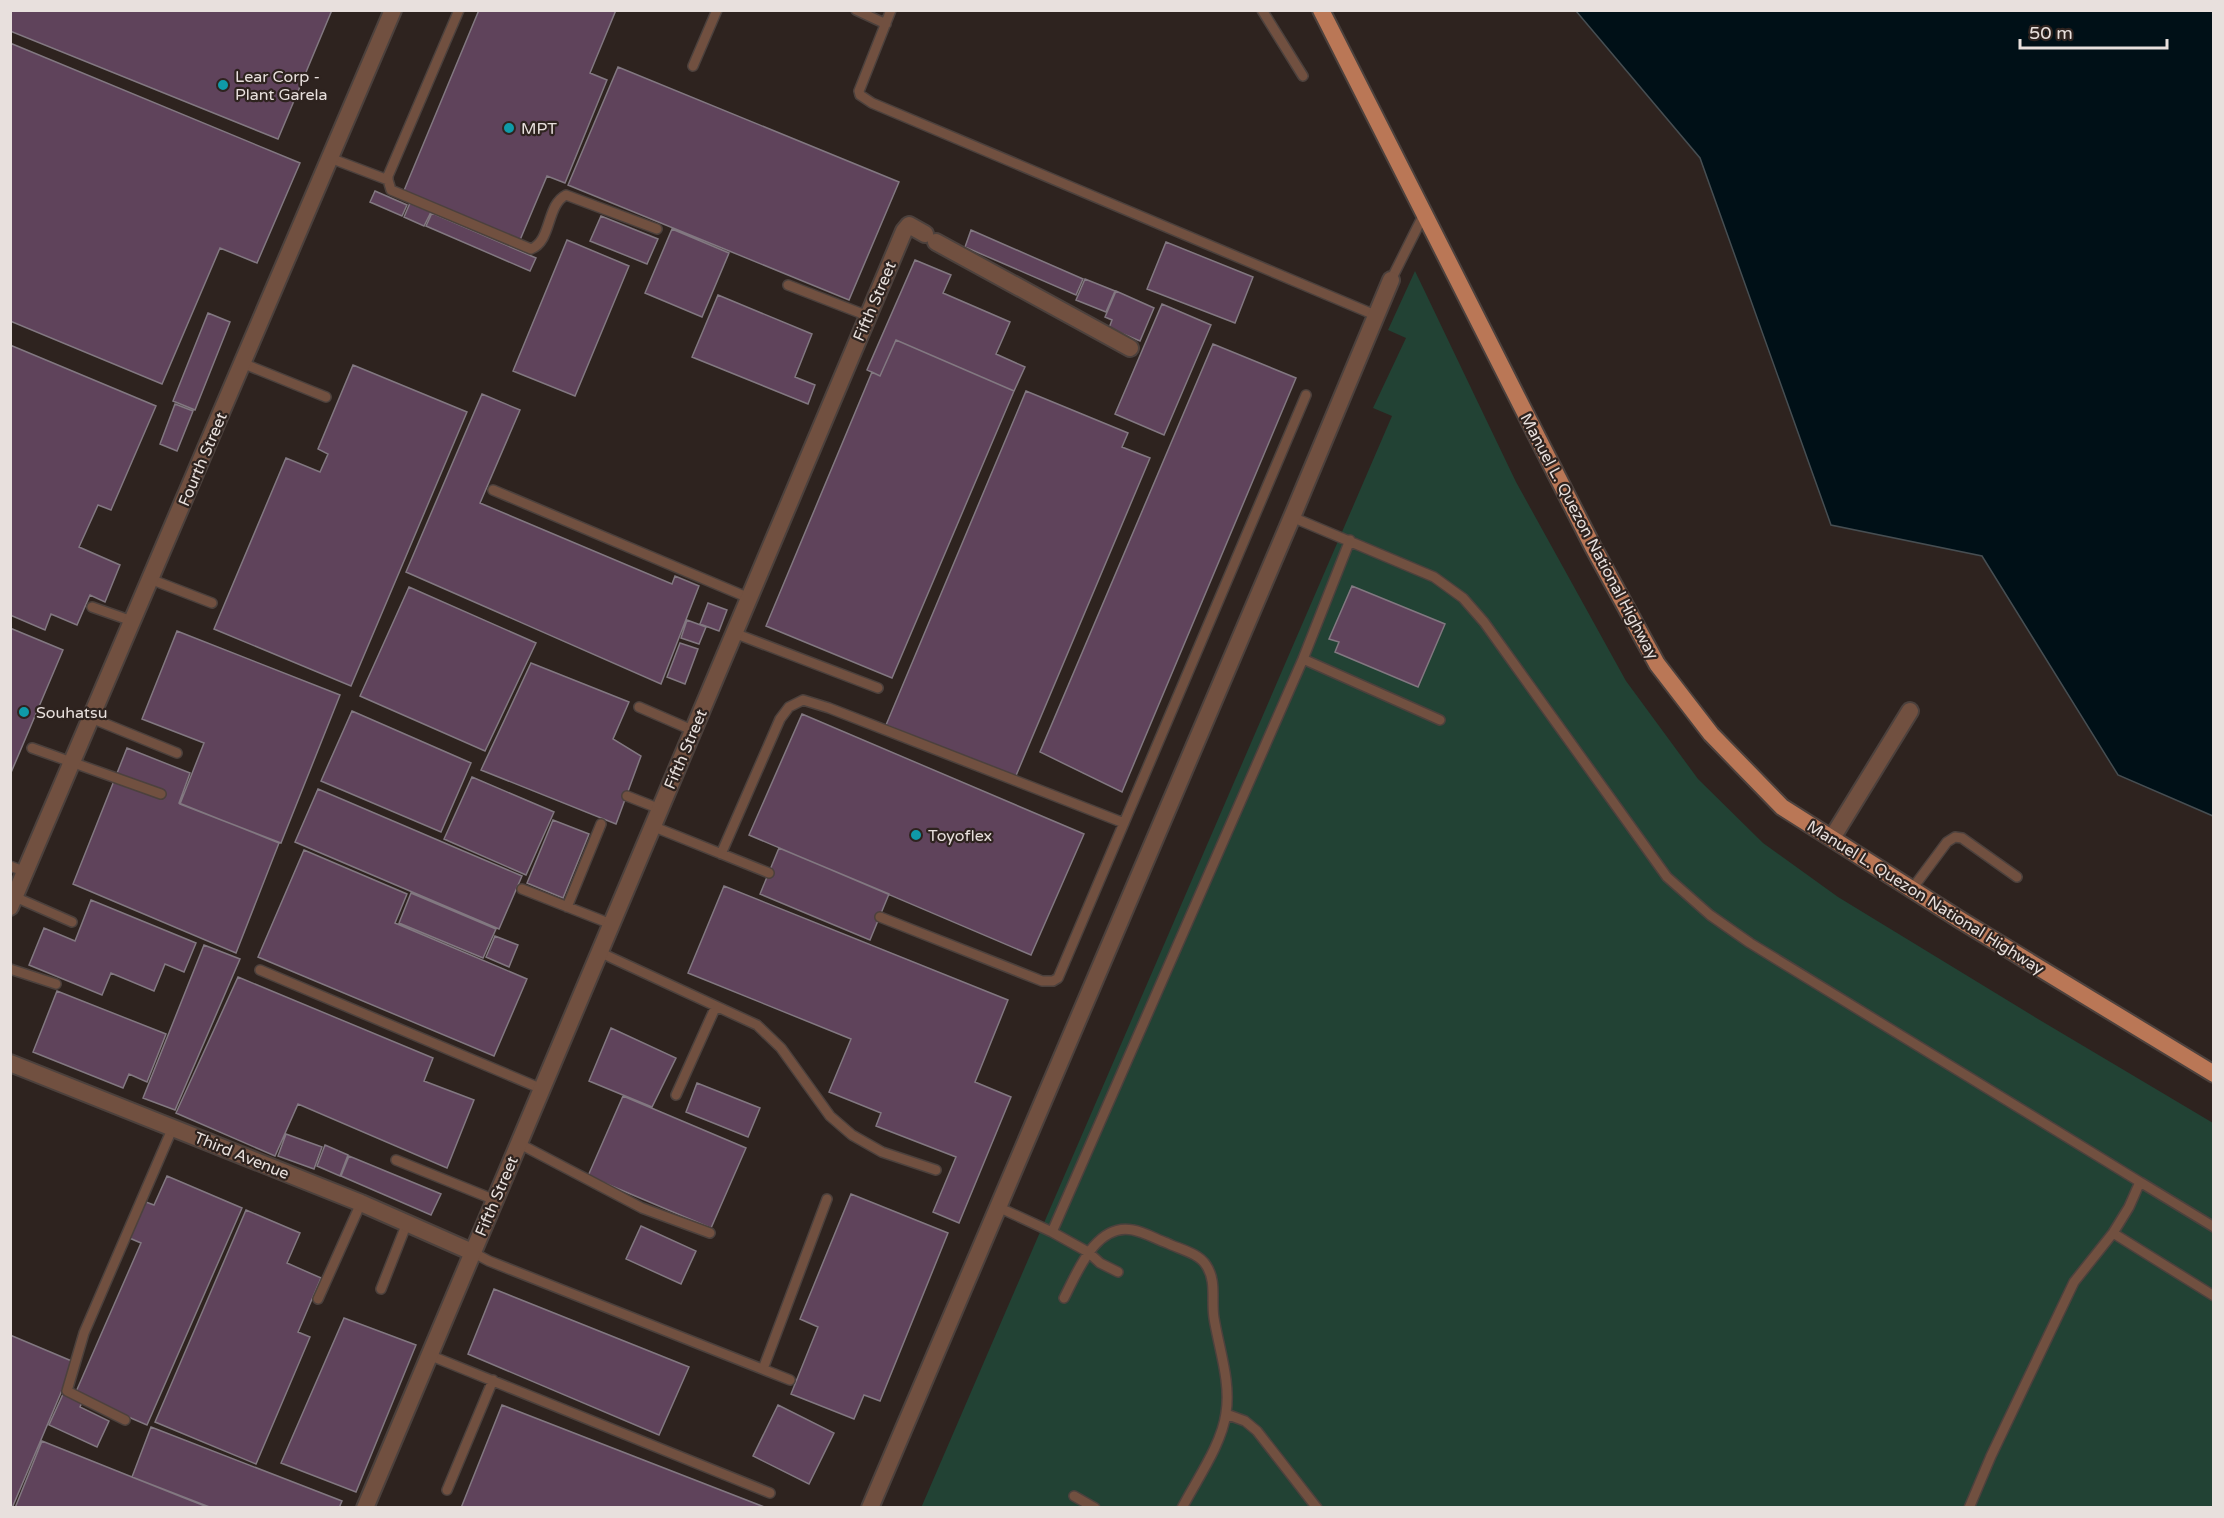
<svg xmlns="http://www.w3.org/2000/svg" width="2224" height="1518" viewBox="0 0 2224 1518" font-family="'Varela Round',sans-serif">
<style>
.green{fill:#224234}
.water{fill:#001017;stroke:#464e52;stroke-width:1.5}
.building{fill:#5f435b;stroke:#827881;stroke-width:1.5}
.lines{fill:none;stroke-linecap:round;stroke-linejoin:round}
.service-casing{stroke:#4c413d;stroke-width:12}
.minor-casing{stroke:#4c413d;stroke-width:20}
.primary-casing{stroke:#4c413d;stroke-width:20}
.service{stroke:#715040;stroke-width:9}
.minor{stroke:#715040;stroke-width:16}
.primary{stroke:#ba7756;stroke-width:16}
.culture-dot{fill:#0f9aa8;stroke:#2e231f;stroke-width:2}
.labels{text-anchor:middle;stroke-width:4.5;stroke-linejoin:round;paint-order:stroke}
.poi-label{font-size:16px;fill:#e8e0dd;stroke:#2e231f;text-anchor:start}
.street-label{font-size:16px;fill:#e8e0dd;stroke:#2e231f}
</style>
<rect width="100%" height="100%" fill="#2e231f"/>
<path class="green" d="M1415,271L1516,482L1626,681L1698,779L1763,843L1838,897L2038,1019L2213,1123V1507L921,1508L1392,416L1373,408L1406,338L1388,330Z"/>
<path class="water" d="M1576,11H2213V816L2118,775L1982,556L1831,525L1700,158Z"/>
<path class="building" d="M10,10H332L278,139L10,31Z
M479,10H616L590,73L607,80L565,183L547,176L520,240L403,193Z
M10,43L300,163L257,263L220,248L162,384L10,321Z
M618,67L899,182L849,300L568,185Z
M375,191L407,205L402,216L370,202Z
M410,203L431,212L424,226L404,217Z
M432,213L536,258L530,271L426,226Z
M601,216L658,239L647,264L590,241Z
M672,229L729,253L702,317L645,293Z
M971,230L1083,279L1076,295L965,247Z
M567,240L629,266L575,396L513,371Z
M1166,242L1253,277L1235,323L1147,289Z
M915,260L951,275L943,293L1010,322L996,354L1025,367L1014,391L896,340L880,376L867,370Z
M1085,279L1115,291L1106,312L1076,300Z
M1116,291L1154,308L1140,341L1109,328L1112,320L1105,317Z
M718,295L812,334L795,377L815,385L808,404L692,357Z
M1162,304L1211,325L1164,435L1115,414Z
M208,313L230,322L195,410L173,401Z
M896,340L1014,391L892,678L766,626L872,372L880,376Z
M1213,344L1296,378L1122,792L1040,752Z
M10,345L156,406L111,510L98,505L79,547L120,565L105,602L90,595L77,625L51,614L45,630L10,615Z
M353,365L467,412L351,686L214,629L286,458L320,472L328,454L318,449Z
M1026,391L1128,433L1122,447L1150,458L1015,778L886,725Z
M482,394L520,410L480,503L672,584L675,576L699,586L661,684L406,572Z
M175,404L193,411L177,451L160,444Z
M1352,586L1445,624L1418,687L1335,652L1339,642L1329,639Z
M409,587L536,643L485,751L360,696Z
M708,603L727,610L719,631L700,624Z
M687,620L706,627L699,644L681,638Z
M10,628L63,650L10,775Z
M177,631L340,695L281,843L180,804L204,743L142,719Z
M680,643L698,649L685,684L667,677Z
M531,663L629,702L613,739L641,756L616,824L481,770Z
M352,711L471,763L441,832L321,781Z
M802,714L1084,834L1031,955L749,835Z
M127,748L190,773L179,803L279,843L236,953L73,884Z
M472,777L554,812L526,875L444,839Z
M318,789L522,876L499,929L295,842Z
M553,820L589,834L563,898L527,883Z
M779,848L889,894L870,940L760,894Z
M304,850L407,894L395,923L527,979L494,1056L258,957Z
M724,886L1008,1000L975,1082L1011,1097L959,1223L933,1212L956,1157L876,1126L881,1113L829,1092L851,1039L688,973Z
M411,893L496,929L483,958L399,923Z
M91,900L196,943L184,972L165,964L154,991L111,973L102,995L29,965L44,928L75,941Z
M495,936L518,945L509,967L486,957Z
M204,945L240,959L175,1110L143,1098Z
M238,977L433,1058L424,1081L474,1100L447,1168L298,1104L275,1156L176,1113Z
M57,991L166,1034L147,1082L129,1074L123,1088L33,1052Z
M611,1028L676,1058L652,1107L589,1081Z
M697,1083L760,1108L748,1137L686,1112Z
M623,1096L746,1148L711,1228L588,1176Z
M286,1134L322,1147L314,1169L278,1156Z
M325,1145L348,1155L340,1176L317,1166Z
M349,1156L441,1194L431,1215L341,1176Z
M167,1176L242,1208L147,1425L75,1394L141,1243L127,1237L143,1201L154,1205Z
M851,1194L948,1233L880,1401L864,1395L854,1419L791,1394L818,1327L800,1319Z
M246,1210L300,1233L287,1263L321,1278L298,1332L310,1337L256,1464L155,1422Z
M641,1226L696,1251L681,1284L626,1259Z
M494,1289L689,1367L659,1435L468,1354Z
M344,1318L416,1345L356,1492L281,1463Z
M10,1335L74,1362L12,1508H10Z
M64,1392L83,1400L80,1407L109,1421L97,1447L49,1425Z
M502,1405L767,1508H461Z
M778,1405L834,1433L809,1484L753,1456Z
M151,1427L342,1501L339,1508H212L132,1477Z
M42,1441L182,1497L210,1508H15Z"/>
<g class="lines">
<defs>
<path id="service" d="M459,10L388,176V180L391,190L531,249C552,241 546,205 566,195L657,229
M856,10L886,24
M891,10L859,91L860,95L872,103L1375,315
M1262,10L1303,76
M693,66L717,10
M330,158L388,180
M1391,280L1424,214
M788,285L868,316
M242,363L326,397
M493,490L749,598
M1292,517L1434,577L1463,598L1484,622L1667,877L1710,915L1750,943L2140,1182L2129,1207L2113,1233L2214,1296
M150,579L212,603
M92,607L132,621
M734,633L878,688
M1303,659L1440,720
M639,707L692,730
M91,718L177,753
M32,748L161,794
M627,796L660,809
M652,826L769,873
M721,854L780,719L789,707L803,700L829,708L1124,823
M10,866L26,872
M522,889L611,924
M1912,889L1947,842L1955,837L1962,838L2017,877
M15,897L72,922
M567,907L601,824
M880,917L1042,981H1053L1058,978L1306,395
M599,952L757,1025L781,1048L830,1116L852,1135L882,1152L936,1170
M10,969L56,984
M260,970L542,1089
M676,1095L716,1006
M518,1143L642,1208L710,1233
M396,1160L495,1200
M2140,1182L2214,1227
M998,1207L1052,1232L1088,1252L1100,1263L1118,1272
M1052,1232L1303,659L1350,540
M472,1252L489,1261L790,1380
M381,1289L407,1223
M1064,1298C1077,1273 1096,1222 1133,1230C1144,1232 1156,1239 1167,1243C1179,1249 1199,1253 1206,1265C1217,1281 1211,1300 1214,1318C1219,1349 1231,1382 1226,1413C1222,1444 1197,1479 1182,1508
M318,1299L361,1203
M429,1355L770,1493
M763,1369L827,1199
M1226,1414L1245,1421L1257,1431L1317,1508
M125,1420L67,1391L84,1333L173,1127
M447,1490L493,1380
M1074,1496L1095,1508
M1969,1508L1991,1456L2074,1282L2113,1233"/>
<path id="minor" d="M936,242L1130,348
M1832,838L1910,711
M10,907L393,10
M10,1063L361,1203L472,1252
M365,1508L904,231L909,225L925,234
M870,1508L1292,517L1391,280"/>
<path id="primary" d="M1321,10L1593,547L1657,664L1711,734L1782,807L1962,921L2214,1074"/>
</defs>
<use href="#service" class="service-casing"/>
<use href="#minor" class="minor-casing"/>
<use href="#primary" class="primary-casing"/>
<use href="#service" class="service"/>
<use href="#minor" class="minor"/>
<use href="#primary" class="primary"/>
</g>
<g class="culture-dot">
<circle cx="223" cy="85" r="6"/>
<circle cx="509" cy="128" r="6"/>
<circle cx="24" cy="712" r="6"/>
<circle cx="916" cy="835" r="6"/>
</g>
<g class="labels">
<g class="poi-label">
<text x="235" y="82">Lear Corp -<tspan x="235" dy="18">Plant Garela</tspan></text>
<text x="521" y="134">MPT</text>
<text x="36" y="718">Souhatsu</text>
<text x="928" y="841">Toyoflex</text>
</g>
<g class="street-label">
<text transform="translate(874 301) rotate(-67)" y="6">Fifth Street</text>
<text transform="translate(202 459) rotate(-67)" y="6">Fourth Street</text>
<text transform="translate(1590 536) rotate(62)" y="6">Manuel L. Quezon National Highway</text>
<text transform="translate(685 749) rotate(-67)" y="6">Fifth Street</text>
<text transform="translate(1926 897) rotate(32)" y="6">Manuel L. Quezon National Highway</text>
<text transform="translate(242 1155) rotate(22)" y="6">Third Avenue</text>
<text transform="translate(496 1196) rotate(-67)" y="6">Fifth Street</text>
</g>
</g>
<rect width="2224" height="1518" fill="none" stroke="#e8e0dd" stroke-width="24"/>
<path d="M2020 39v9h147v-9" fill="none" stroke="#e8e0dd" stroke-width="3"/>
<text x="2029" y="39" font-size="18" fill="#e8e0dd" stroke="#2e231f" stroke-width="4.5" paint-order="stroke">50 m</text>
</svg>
